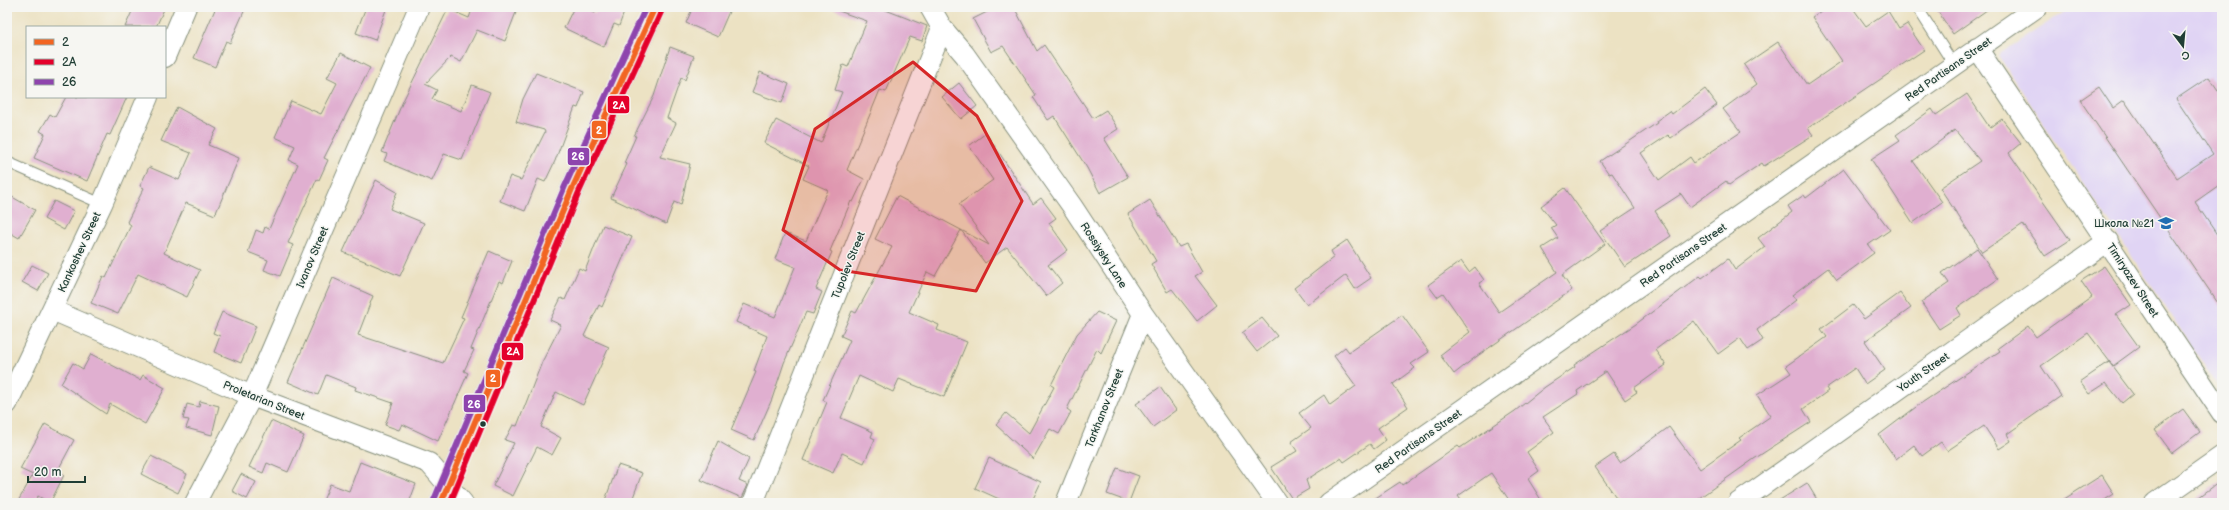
<svg xmlns="http://www.w3.org/2000/svg" width="2229" height="510" viewBox="0 0 2229 510" font-family="'Balsamiq Sans',sans-serif">
<style>
.built{fill:#e0d4f4}
.building{fill:#e0afd0}
.lines{fill:none;stroke-linecap:round;stroke-linejoin:round}
.lane-casing{stroke:#86907c;stroke-width:12}
.street-casing{stroke:#86907c;stroke-width:22}
.secondary-casing{stroke:#86907c;stroke-width:24}
.lane{stroke:#fff;stroke-width:10}
.street{stroke:#fff;stroke-width:20}
.secondary{stroke:#fff;stroke-width:22}
.bus-1-casing{stroke:#f6f6f2;stroke-width:9}
.bus-2-casing{stroke:#f6f6f2;stroke-width:9}
.bus-3-casing{stroke:#f6f6f2;stroke-width:9}
.bus-1{stroke:#f26522;stroke-width:6}
.bus-2{stroke:#e4002b;stroke-width:6}
.bus-3{stroke:#8e44ad;stroke-width:6}
.marked{fill:#d62828;fill-opacity:0.2;stroke:#d62828;stroke-width:3;stroke-linejoin:round}
.bus-dot{fill:#1f3d34;stroke:#f6f6f2;stroke-width:1.5}
.labels{text-anchor:middle;stroke-width:3;stroke-linejoin:round;paint-order:stroke}
.street-label{font-size:11px;fill:#1f3d34;stroke:#f6f6f2}
.poi-label{font-size:11px;fill:#1f3d34;stroke:#f6f6f2;text-anchor:end}
.line-badge{stroke:#f6f6f2;stroke-width:1.5}
.badge-label{font-size:11px;text-anchor:middle;font-weight:bold;fill:#fff}
</style>
<rect width="100%" height="100%" fill="#f6f6f2"/>
<filter id="ink" filterUnits="userSpaceOnUse"><feTurbulence type="fractalNoise" baseFrequency=".025" numOctaves="2"/><feDisplacementMap in="SourceGraphic" scale="8" xChannelSelector="R" yChannelSelector="G"/><feConvolveMatrix kernelMatrix="1 2 1 2 8 2 1 2 1" color-interpolation-filters="sRGB"/></filter>
<filter id="wash" filterUnits="userSpaceOnUse"><feTurbulence type="fractalNoise" baseFrequency=".012" numOctaves="4" result="noise"/><feDisplacementMap in="SourceGraphic" scale="16" xChannelSelector="R" yChannelSelector="G"/><feGaussianBlur stdDeviation="0.9" result="paint"/><feColorMatrix in="noise" values="0 0 0 0 0 0 0 0 0 0 0 0 0 0 0 0 0 1.4 0 .05"/><feComposite in="paint" operator="in"/></filter>
<g filter="url(#wash)">
<rect width="100%" height="100%" fill="#ece2c3"/>
<path class="built" d="M2072,7H2222V392L1998,55Z"/>
<g id="blocks">
<path class="building" d="M134,7H165L156,27H125Z
M216,7H246L230,43L226,41L215,67L194,58Z
M366,7H387L375,40L356,33Z
M473,7H518L505,41L477,30L461,62L451,57L425,84L437,90L432,99L461,111L472,85L490,92L462,160L444,154L432,181L384,161L387,154L382,152L403,101L448,9L469,18Z
M574,7H583L595,13L597,7H626L619,26L614,24L604,47L564,28Z
M693,7H731L718,37L686,23Z
M833,7H878L927,26L922,41L910,37L886,92L880,90L847,170L864,179L853,202L851,201L830,251L832,252L816,289L822,292L813,314L806,312L784,363L772,399L754,440L731,430L756,372L754,371L767,336L736,322L744,304L775,317L795,267L775,259L785,233L806,241L828,190L803,179L809,166L764,143L776,120L821,143L842,92L835,90L843,65L848,67L867,21L833,9Z
M997,7H1014L1037,51L1044,45L1093,118L1106,110L1118,129L1104,138L1128,177L1100,193L1087,168L1054,116L1048,120L1033,97L1036,95L1003,46L991,52L973,19Z
M1827,7H1852L1866,26L1888,11L1899,29L1907,24L1924,50L1808,128L1813,135L1764,166L1762,163L1729,185L1726,181L1690,207L1681,194L1655,211L1671,236L1625,267L1600,231L1635,208L1612,173L1609,174L1600,161L1657,123L1656,121L1670,111L1672,114L1705,89L1717,105L1671,138L1668,135L1641,153L1659,180L1690,157L1694,163L1741,132L1723,109L1757,84L1744,65L1778,42L1807,85L1842,61L1812,17Z
M1935,7H1991L1953,34Z
M670,47L694,56L685,80L681,78L667,118L676,123L660,157L690,164L681,205L674,202L666,224L611,198L627,164L624,163L636,136H634L654,96Z
M341,53L370,68L324,158L328,160L319,180L317,179L288,243L293,245L280,276L264,270L268,260L248,252L256,230L263,233L265,227L269,229L298,164L289,160L295,146L275,137L291,101L321,114L337,83L327,78Z
M760,72L789,84L782,103L752,92Z
M536,73L584,92L578,108L575,107L555,161L545,182L538,179L525,211L500,201L510,176L521,180L545,132L544,130L516,122L523,99Z
M2209,77L2222,96V183L2195,202L2222,242V309L2080,100L2099,87L2113,108L2124,100L2177,178L2213,154L2176,99Z
M959,83L977,106L961,119L942,97Z
M1967,94L1990,128L2002,119L2021,143L2009,153L2070,240L2045,256L2023,224L1982,252L1940,188L1980,161L1955,130L1913,161L1942,202L1913,223L1871,159L1900,140L1896,135L1932,109L1936,115Z
M66,97H127L110,135L107,134L87,181L34,158L45,134L40,131L50,114L55,117Z
M177,107L217,129L208,145L239,158L215,215L186,203L164,253L200,270L187,297L138,274L118,314L91,303L103,276L106,278L131,225L127,222L144,188L140,186L149,167L179,180L191,153L161,141Z
M986,133L1033,204L1041,198L1056,218L1049,223L1068,250L1048,265L1062,283L1046,296L1007,247L985,263L961,230L989,245L959,204L993,180L969,146Z
M1844,169L1890,230L1868,245L1874,253L1837,280L1828,268L1792,295L1796,300L1757,330L1763,340L1748,350L1740,338L1718,354L1694,321L1655,350L1666,365L1634,388L1637,392L1625,400L1606,371L1577,391L1578,394L1543,417L1554,432L1527,452L1539,471L1528,479L1543,503H1511L1491,473L1458,496L1463,503H1368L1400,482L1402,485L1458,446L1460,448L1515,411L1545,387L1575,367L1574,365L1636,324L1700,276L1702,278L1728,259L1735,270L1765,247L1758,238L1792,212L1788,206L1804,195L1806,198Z
M376,180L397,192L390,209L424,223L400,276L343,252Z
M1565,188L1605,244L1562,275L1572,290L1473,359L1454,374L1440,355L1470,332L1443,293L1437,297L1428,285L1461,261L1469,272L1475,267L1484,280L1479,283L1499,312L1557,272L1542,248L1558,238L1551,228L1556,225L1541,206Z
M7,194L35,210L19,238L7,231Z
M897,196L961,230L935,276L927,272L909,312L939,325L937,330L967,342L944,397L899,379L893,392L859,376L841,418L873,432L871,437L875,439L864,463L842,453L833,473L803,460L827,402L823,400L850,340L841,336L852,311L856,313L892,247L875,239Z
M1150,200L1179,247L1186,244L1202,272L1195,276L1217,305L1197,321L1172,289L1167,292L1151,264L1156,261L1128,214Z
M54,201L74,211L64,230L44,219Z
M603,225L632,237L602,307L599,305L584,336L609,347L583,405L556,392L541,427L561,438L552,455L537,447L513,496L493,486L514,443L505,440L513,425L517,426L542,362L561,325L550,320L561,298L565,300L579,268L585,271Z
M1347,240L1371,278L1355,289L1346,275L1307,305L1294,288L1334,257L1331,251Z
M1977,248L1998,279L1957,308L1961,315L1939,329L1921,302L1949,283L1942,273Z
M489,251L512,261L503,283L499,281L471,349L474,350L464,371L468,373L438,441L402,424L399,430L385,425L393,403L355,390L356,387L326,375L318,395L288,382L333,278L373,296L358,335L443,363L464,318L461,317Z
M32,265L48,273L38,291L22,282Z
M2104,266L2131,305L2116,315L2139,347L2113,366L2088,333L2041,366L2061,396L2007,434L2011,441L1999,449L1984,426L1947,451L1941,442L1922,456L1914,445L1896,459L1879,435L1920,404L2000,351L1998,348L2028,326L2036,337L2092,297L2081,281Z
M1900,293L1911,308L1865,341L1885,370L1865,384L1855,368L1826,388L1828,391L1803,409L1811,422L1754,459L1692,503H1620L1595,467L1614,454L1620,463L1669,427L1700,469L1741,440L1739,438L1771,416L1757,395L1791,373L1786,366L1827,337L1821,329L1853,305L1864,319Z
M222,312L256,326L241,363L214,352L220,336L213,333Z
M1097,312L1116,321L1101,353L1097,349L1067,409L1071,412L1059,434L1050,429L1033,459L996,425L1006,413L1029,433L1054,387L1051,385L1077,334Z
M1402,315L1429,352L1411,364L1415,368L1393,384L1408,407L1378,428L1386,440L1374,449L1370,444L1344,462L1341,458L1306,480L1309,489L1292,499L1271,467L1297,451L1291,442L1311,428L1299,413L1324,395L1330,405L1356,386L1334,356L1345,347L1349,352Z
M1262,318L1277,336L1257,352L1242,333Z
M91,354L140,380L143,375L165,388L145,424L110,404L106,414L61,384L73,363L83,369Z
M2109,362L2133,394L2122,403L2106,383L2089,394L2080,382Z
M1160,387L1176,410L1153,427L1136,404Z
M200,401L219,406L212,435L186,428L189,420L183,419L187,404L199,407Z
M2183,409L2200,432L2172,453L2155,430Z
M271,421L304,436L288,472L267,463L263,473L249,467Z
M45,424L74,440L57,472L64,475L50,503L38,496L34,503H17L33,475L20,469Z
M718,441L749,459L739,481L748,485L742,498L701,480Z
M151,456L187,474L178,493L141,474Z
M989,458L1041,482L1031,503H1008L975,488Z
M360,462L416,484L409,503H322L330,484L349,491Z
M618,465L642,473L631,503H604Z
M1117,468L1139,476L1129,502L1107,494Z
M241,474L256,482L247,499L232,491Z
M2102,475L2114,494L2100,503H2058Z
M2222,480V503H2191Z
M1807,483L1819,503H1775Z"/>
</g>
</g>
<g filter="url(#ink)">
<use href="#blocks" fill-opacity="0" stroke="#86907c" stroke-width="1"/>
<g class="lines">
<defs>
<path id="lane" d="M1917,7L1954,65
M7,162L102,204"/>
<path id="street" d="M930,7L942,28L965,55L1072,206L1143,314L1277,503
M1977,48L2222,413
M165,57L186,7
M52,310L252,396L429,463L463,503
M7,404L102,204L148,97
M195,503L252,396L419,7
M753,503L942,28
M1066,503L1143,314
M1329,503L2037,7
M1738,503L2108,241
M2155,503L2222,456"/>
<path id="secondary" d="M441,503L572,189L655,7"/>
</defs>
<use href="#lane" class="lane-casing"/>
<use href="#street" class="street-casing"/>
<use href="#secondary" class="secondary-casing"/>
<use href="#lane" class="lane"/>
<use href="#street" class="street"/>
<use href="#secondary" class="secondary"/>
<defs>
<path id="bus-1" d="M441,503L572,189L655,7"/>
<path id="bus-2" d="M450,503L579,192L662,10"/>
<path id="bus-3" d="M434,500L565,186L646,7"/>
</defs>
<use href="#bus-1" class="bus-1-casing"/>
<use href="#bus-2" class="bus-2-casing"/>
<use href="#bus-3" class="bus-3-casing"/>
<use href="#bus-1" class="bus-1"/>
<use href="#bus-2" class="bus-2"/>
<use href="#bus-3" class="bus-3"/>
</g>
</g>
<path class="marked" d="M913,62L977,116L1022,201L976,291L840,270L783,230L815,129Z"/>
<defs>
<symbol id="school-bare" viewBox="-9 -9 18 18"><path d="M0-5L7-2L0 1L-7-2ZM-4 1L0 2.5L4 1V4Q0 6-4 4Z" fill="#1f6fb2" stroke="#f6f6f2" stroke-width="2.5" paint-order="stroke"/></symbol>
</defs>
<g fill-rule="evenodd">
<use href="#school-bare" x="2155" y="212" width="22" height="22"/>
</g>
<circle class="bus-dot" cx="483" cy="424" r="3.5"/>
<g class="labels">
<g class="street-label">
<text transform="translate(1948 69) rotate(-35)" y="4">Red Partisans Street</text>
<text transform="translate(79 252) rotate(-65)" y="4">Kankoshev Street</text>
<text transform="translate(1104 255) rotate(57)" y="4">Rossiysky Lane</text>
<text transform="translate(1683 255) rotate(-35)" y="4">Red Partisans Street</text>
<text transform="translate(312 257) rotate(-67)" y="4">Ivanov Street</text>
<text transform="translate(848 265) rotate(-68)" y="4">Tupolev Street</text>
<text transform="translate(2133 280) rotate(57)" y="4">Timiryazev Street</text>
<text transform="translate(1923 372) rotate(-35)" y="4">Youth Street</text>
<text transform="translate(264 400) rotate(22)" y="4">Proletarian Street</text>
<text transform="translate(1104 408) rotate(-68)" y="4">Tarkhanov Street</text>
<text transform="translate(1418 441) rotate(-35)" y="4">Red Partisans Street</text>
</g>
<g class="poi-label">
<text x="2154" y="227">Школа №21</text>
</g>
</g>
<g class="line-badge">
<rect x="607" y="95" width="23" height="19" rx="4" fill="#e4002b"/>
<rect x="591" y="120" width="16" height="19" rx="4" fill="#f26522"/>
<rect x="567" y="147" width="23" height="19" rx="4" fill="#8e44ad"/>
<rect x="501" y="342" width="23" height="19" rx="4" fill="#e4002b"/>
<rect x="485" y="369" width="16" height="19" rx="4" fill="#f26522"/>
<rect x="463" y="394" width="23" height="19" rx="4" fill="#8e44ad"/>
</g>
<g class="badge-label">
<text x="619" y="109">2А</text>
<text x="599" y="134">2</text>
<text x="578" y="160">26</text>
<text x="513" y="355">2А</text>
<text x="493" y="382">2</text>
<text x="474" y="408">26</text>
</g>
<rect width="2229" height="510" fill="none" stroke="#f6f6f2" stroke-width="24"/>
<rect x="26" y="26" width="140" height="72" fill="#f6f6f2" stroke="#a0aca6"/>
<rect x="34" y="39" width="20" height="6" fill="#f26522" stroke="#a0aca6"/>
<text x="62" y="46" font-size="12" fill="#1f3d34">2</text>
<rect x="34" y="59" width="20" height="6" fill="#e4002b" stroke="#a0aca6"/>
<text x="62" y="66" font-size="12" fill="#1f3d34">2А</text>
<rect x="34" y="79" width="20" height="6" fill="#8e44ad" stroke="#a0aca6"/>
<text x="62" y="86" font-size="12" fill="#1f3d34">26</text>
<g transform="translate(2183 46) rotate(164)" stroke="#f6f6f2" stroke-width="3" paint-order="stroke">
<path d="M0-3L7 15L0 10L-7 15Z" fill="#1f3d34"/>
<text y="-6" font-size="11" font-weight="bold" text-anchor="middle" fill="#1f3d34">С</text>
</g>
<path d="M28 476v6h57v-6" fill="none" stroke="#1f3d34" stroke-width="2"/>
<text x="34" y="476" font-size="12" fill="#1f3d34" stroke="#f6f6f2" stroke-width="3" paint-order="stroke">20 m</text>
</svg>
